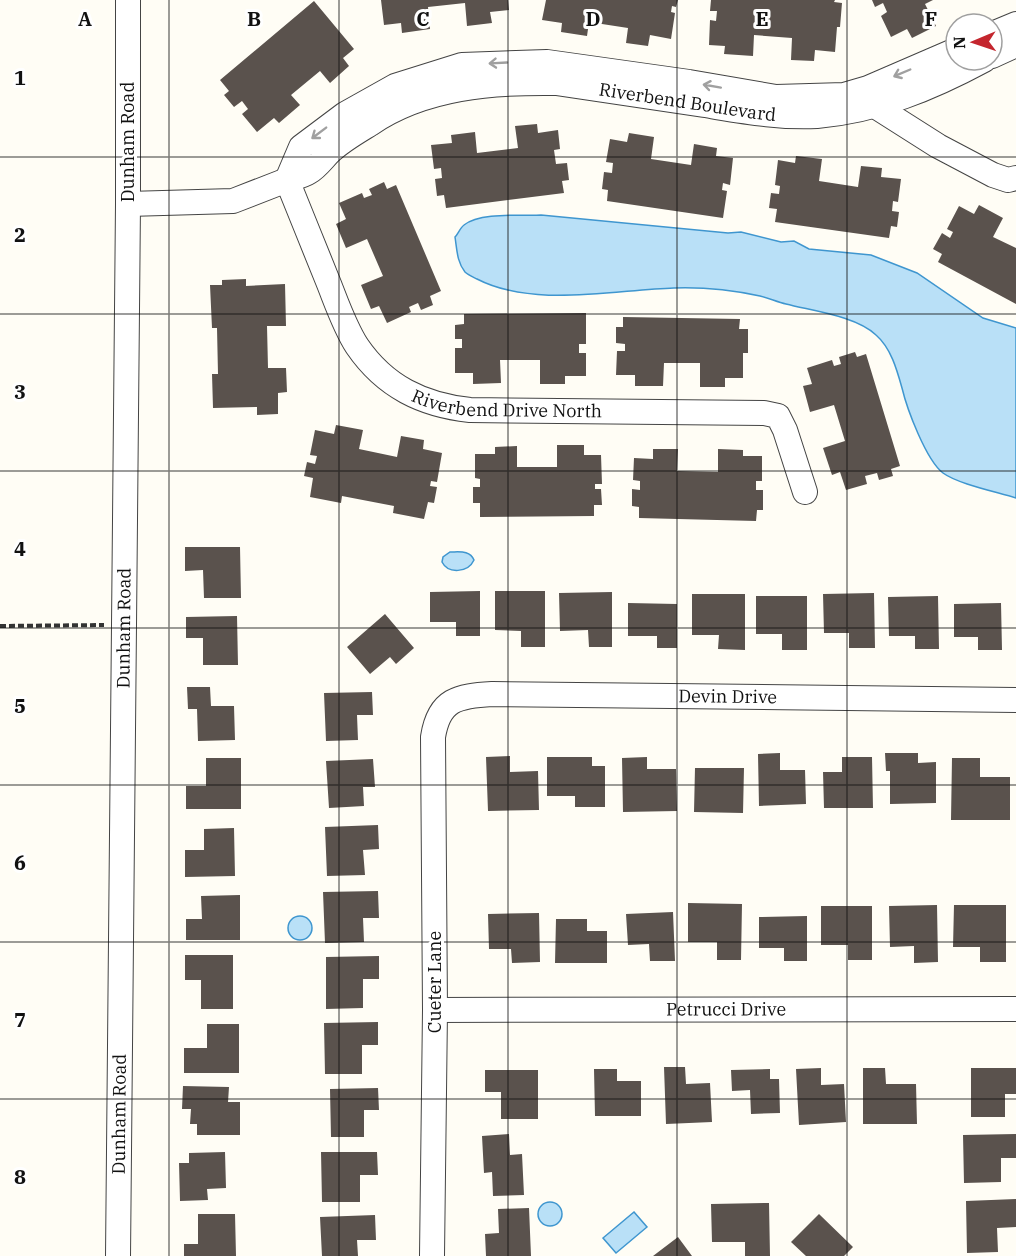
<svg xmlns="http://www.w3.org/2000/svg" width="1016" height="1256" viewBox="0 0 1016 1256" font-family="'IBM Plex Serif',serif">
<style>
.water{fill:#b9e0f7;stroke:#3f96cf;stroke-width:1.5}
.building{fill:#5a524d}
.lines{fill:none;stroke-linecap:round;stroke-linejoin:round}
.street-casing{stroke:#444;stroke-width:26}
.path{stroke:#333;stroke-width:4;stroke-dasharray:6 3;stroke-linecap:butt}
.street{stroke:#fff;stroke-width:24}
.oneway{stroke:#a0a0a0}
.grid{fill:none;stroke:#111;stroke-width:1.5;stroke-opacity:0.55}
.labels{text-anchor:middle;stroke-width:6;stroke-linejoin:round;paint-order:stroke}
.street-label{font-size:18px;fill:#111;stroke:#fff}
.grid-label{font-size:20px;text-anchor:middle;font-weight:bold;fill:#111;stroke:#fff;stroke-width:6;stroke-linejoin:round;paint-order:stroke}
</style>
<rect width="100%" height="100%" fill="#fffdf5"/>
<path class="water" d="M541,215L728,233L741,232L781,242L794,241L809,249L871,255L917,273L983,318L1016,328V498C997,492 958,484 943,473C926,460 907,409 902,388C897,370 891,348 876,335C856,316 813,311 786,304C777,302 769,298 760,296C732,290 703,287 674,288C613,290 533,308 477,279C473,277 468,275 465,272C457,262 457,250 455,237C458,234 460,228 464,225C480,212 521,216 541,215Z
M450,552C460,552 470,550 474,560C468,573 448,574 442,562L443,557Z
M288 928a12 12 0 1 1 24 0a12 12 0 1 1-24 0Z
M538 1214a12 12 0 1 1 24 0a12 12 0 1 1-24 0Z
M634,1212L647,1227L616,1253L603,1238Z"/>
<path class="building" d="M381,0H508L509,10L490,12L492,23L467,26L465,3L428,7L430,29L402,33L401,23L384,25Z
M546,0H678L676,7L672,6L671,12L675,13L671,39L650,35L648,46L626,43L628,28L589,22L587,36L561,32L562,23L542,20Z
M711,0H835L834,2L842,3L840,27H837L835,52L815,50L814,61L791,60L792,38L754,35L753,56L724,54L725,46L709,45L710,20L716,21L717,11H710Z
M872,0H933L925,4L936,26L912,38L907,29L891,37L881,16L887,12L883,3L875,7Z
M314,1L354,49L343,58L349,66L330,83L320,71L291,95L300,105L279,123L274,118L257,132L242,114L248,109L242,101L234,107L224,95L229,91L220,80Z
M537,124L538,133L558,130L560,149L554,150L556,164L567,163L569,180L562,181L564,193L446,208L444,195L437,196L435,179L442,178L441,168L434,169L431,145L452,143L451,135L475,132L477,153L518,148L515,126Z
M629,133L654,137L651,159L691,165L694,144L717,148L716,156L733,158L730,185L723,183L722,190L727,191L723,218L607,201L608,190L602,189L604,172L612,173L613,163L606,162L610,139L627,142Z
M796,156L822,159L819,181L858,187L861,166L882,168L881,177L901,179L898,202L893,201L892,211L899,212L897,227L891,226L889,238L775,222L777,209L769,208L771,193L779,194L780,186L775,185L778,160L795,163Z
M384,182L387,189L396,185L441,291L430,296L433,305L421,310L418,303L409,307L411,312L387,323L379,306L371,309L361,285L383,276L367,239L346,248L336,224L346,219L339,203L362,193L364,198L372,195L369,189Z
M979,205L1003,218L993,237L1016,248V304L938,262L942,254L933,249L942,233L950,238L953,232L947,229L959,206L974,214Z
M246,279V286L285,284L286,326H267L268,368H286L287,392L278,393V414L257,415V407L213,408L212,374H218L217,328H212L210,285H222V280Z
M586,313V344H579V353H586V376H565V384H540V360H500L501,383L473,384V373H455V348H462V339H455V325L464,324V314Z
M623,317L740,319L739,329H748V353H743V378H725V387H700V363H664L663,386H635V375H616L617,351H625V344L616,343V327H623Z
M855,352L857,357L866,354L900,466L891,469L893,476L879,480L877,473L865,476L867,484L846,490L840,472L832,475L823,448L845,441L834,405L810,412L803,386L812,384L807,368L832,360L834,366L841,364L839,357Z
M336,425L363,430L359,449L397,457L401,436L424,440L423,449L442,453L437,482L431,481L430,486L437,487L434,503L428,502L424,519L393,513L394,506L342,496L341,503L310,497L313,478L304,476L307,462L315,464L317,456L310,455L315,430L334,434Z
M557,445H584V455H601L602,484H595V489H601L602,505H594V516L480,517V503H473V487H480V479L475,478V454H495V447L517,446V467H557Z
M653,449H678L677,471L718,472V449L743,450V456H762V481H756V490H763V510H757L756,521L639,518V507L632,506V489L640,490V481L633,480L634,458L653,459Z
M185,547H240L241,598H204L203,570L185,571Z
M480,591V636H456V622H430V592Z
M495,591H545V647H521V631L495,630Z
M612,592V647H589L588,630L560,631L559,593Z
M874,593L875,648H849V633H824L823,594Z
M692,594H745V650L718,649L719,635H692Z
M756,596H807V650H782V634H756Z
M938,596L939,649H915V636H889L888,597Z
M628,603L677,604V648H657V636H628Z
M1001,603L1002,650H978V637H954V604Z
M385,614L414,648L396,664L390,657L370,674L347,647Z
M237,616L238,665H203V638H186V617Z
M187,687H210L211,706H234L235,740L198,741L197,709H188Z
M372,692L373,715H357L358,740L326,741L324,693Z
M780,753V770H805L806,804L759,806L758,754Z
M885,753H918V763L936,762V803L890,804V771H886Z
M510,756V772L538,771L539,810L488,811L486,757Z
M547,757H592V766H605V807H575V796H547Z
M647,757V769H676L677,811L623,812L622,758Z
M842,757H872L873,808H824L823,772H842Z
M206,758H241V809H186V786H206Z
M952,758H980V777H1010V820H951Z
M373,759L375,787H363L364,806L329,808L326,761Z
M695,768H744L743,813L694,812Z
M378,825L379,849L363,850L365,875L327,876L325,827Z
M234,828L235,876L185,877V850H204V829Z
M378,891L379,918H363L364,942L325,943L323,892Z
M240,895V940H186V919H202L201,896Z
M688,903L742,904L741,960H717V942H688Z
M937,905L938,962L914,963V946L890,947L889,906Z
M954,905H1006V962H980V947H953Z
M821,906H872V960H848V945H821Z
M673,912L675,961H650L649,944L628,945L626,914Z
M539,913L540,962L512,963L511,949H489L488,914Z
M807,916V961H784V948H759V917Z
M556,919H587V931H607V963H555Z
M185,955H233V1009H201V980H185Z
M379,956V979H363V1008L326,1009V957Z
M378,1022V1045H362V1074H325L324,1023Z
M207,1024H239V1073H184V1048H207Z
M664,1067H685L686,1084L710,1083L712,1122L666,1124Z
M821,1068V1085L844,1084L846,1122L799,1125L796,1069Z
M863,1068H885L886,1084H916L917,1124H863Z
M971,1068H1016V1094H1005V1117H971Z
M594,1069H617V1081H641V1116H595Z
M770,1069V1079H779L780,1113L751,1114L750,1090L732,1091L731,1070Z
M485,1070H538V1119H501V1092H485Z
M183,1086L229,1087L228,1102H240V1135H197V1124H190L191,1109H182Z
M378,1088L379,1110H364V1137H331L330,1089Z
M509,1134L510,1155L522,1154L524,1195L493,1196L492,1172L484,1173L482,1136Z
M1016,1134V1158H1001V1182L964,1183L963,1135Z
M225,1152L226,1188L207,1189L208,1200L180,1201L179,1163H189V1153Z
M321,1152H377L378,1175H360V1202H322Z
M1016,1199V1227L997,1228L998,1252L967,1253L966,1201Z
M769,1203L770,1256H745V1242H712L711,1204Z
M529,1208L531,1256H486L485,1234L499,1233L498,1209Z
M198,1214H235L236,1256H184V1244H198Z
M819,1214L853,1247L844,1256H806L791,1242Z
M375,1215L376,1240H357L358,1256H322L320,1217Z
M678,1237L692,1256H653Z"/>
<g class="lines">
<defs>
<g id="street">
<path d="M992,34L1016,24"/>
<path id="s1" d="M956,50L868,88L844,95L776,97L689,82L547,62L462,65L395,86L345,114L301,147L287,180C294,178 303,176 309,172C318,167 324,157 332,150C343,140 357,132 370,124C424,87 493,82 556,83C605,90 655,98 704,105C742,111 779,118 817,116C877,111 932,88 984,60"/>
<path d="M992,56L1016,45"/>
<path d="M875,106L938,146L993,175L1008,180L1016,178"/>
<path id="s2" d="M128,204L233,201L287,180C300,213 314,246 327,279C336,301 344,326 357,346C385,387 423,405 470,410L764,413L778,416L785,430L805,492"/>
<path id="s3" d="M435,1010L1016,1009"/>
<path id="s4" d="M118,1256L128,204V0"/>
<path id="s5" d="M432,1256L435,1010L433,737C439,699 458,696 492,694L1016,700"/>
</g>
</defs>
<use href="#street" class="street-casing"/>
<path class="path" d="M0,626L104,625"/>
<use href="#street" class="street"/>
</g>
<defs><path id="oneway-shaft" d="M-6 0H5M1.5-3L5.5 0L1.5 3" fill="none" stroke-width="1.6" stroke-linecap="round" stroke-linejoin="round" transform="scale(1.5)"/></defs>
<g class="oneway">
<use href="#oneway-shaft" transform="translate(498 63) rotate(177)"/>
<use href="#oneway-shaft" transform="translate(902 73) rotate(157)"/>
<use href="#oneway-shaft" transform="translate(712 86) rotate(-170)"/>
<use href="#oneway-shaft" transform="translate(319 133) rotate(143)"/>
</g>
<path class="grid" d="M169,0V1256M339,0V1256M508,0V1256M677,0V1256M847,0V1256M0,157H1016M0,314H1016M0,471H1016M0,628H1016M0,785H1016M0,942H1016M0,1099H1016"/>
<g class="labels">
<g class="street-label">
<text dy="6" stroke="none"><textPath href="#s1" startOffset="1152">Riverbend Boulevard</textPath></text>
<text transform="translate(128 142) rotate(-90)" y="6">Dunham Road</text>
<text dy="6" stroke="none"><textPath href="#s2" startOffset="514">Riverbend Drive North</textPath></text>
<text dy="6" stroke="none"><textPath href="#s4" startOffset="628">Dunham Road</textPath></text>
<text dy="6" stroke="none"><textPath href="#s5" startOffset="837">Devin Drive</textPath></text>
<text transform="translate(435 982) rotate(-90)" y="6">Cueter Lane</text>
<text dy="6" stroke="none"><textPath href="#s3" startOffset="291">Petrucci Drive</textPath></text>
<text dy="6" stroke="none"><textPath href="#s4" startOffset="142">Dunham Road</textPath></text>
</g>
</g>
<g class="grid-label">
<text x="85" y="26">A</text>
<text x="254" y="26">B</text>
<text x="423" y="26">C</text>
<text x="593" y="26">D</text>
<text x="762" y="26">E</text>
<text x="931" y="26">F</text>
<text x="20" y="85">1</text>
<text x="20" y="242">2</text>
<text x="20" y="399">3</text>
<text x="20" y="556">4</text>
<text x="20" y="713">5</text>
<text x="20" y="870">6</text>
<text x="20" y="1027">7</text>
<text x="20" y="1184">8</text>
</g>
<g transform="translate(974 42) rotate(268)"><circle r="28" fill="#ffffff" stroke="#a0a0a0" stroke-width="1.5"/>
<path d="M0-4.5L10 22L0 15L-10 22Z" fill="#c4262e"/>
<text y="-9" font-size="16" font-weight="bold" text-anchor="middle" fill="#111111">N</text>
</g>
</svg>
